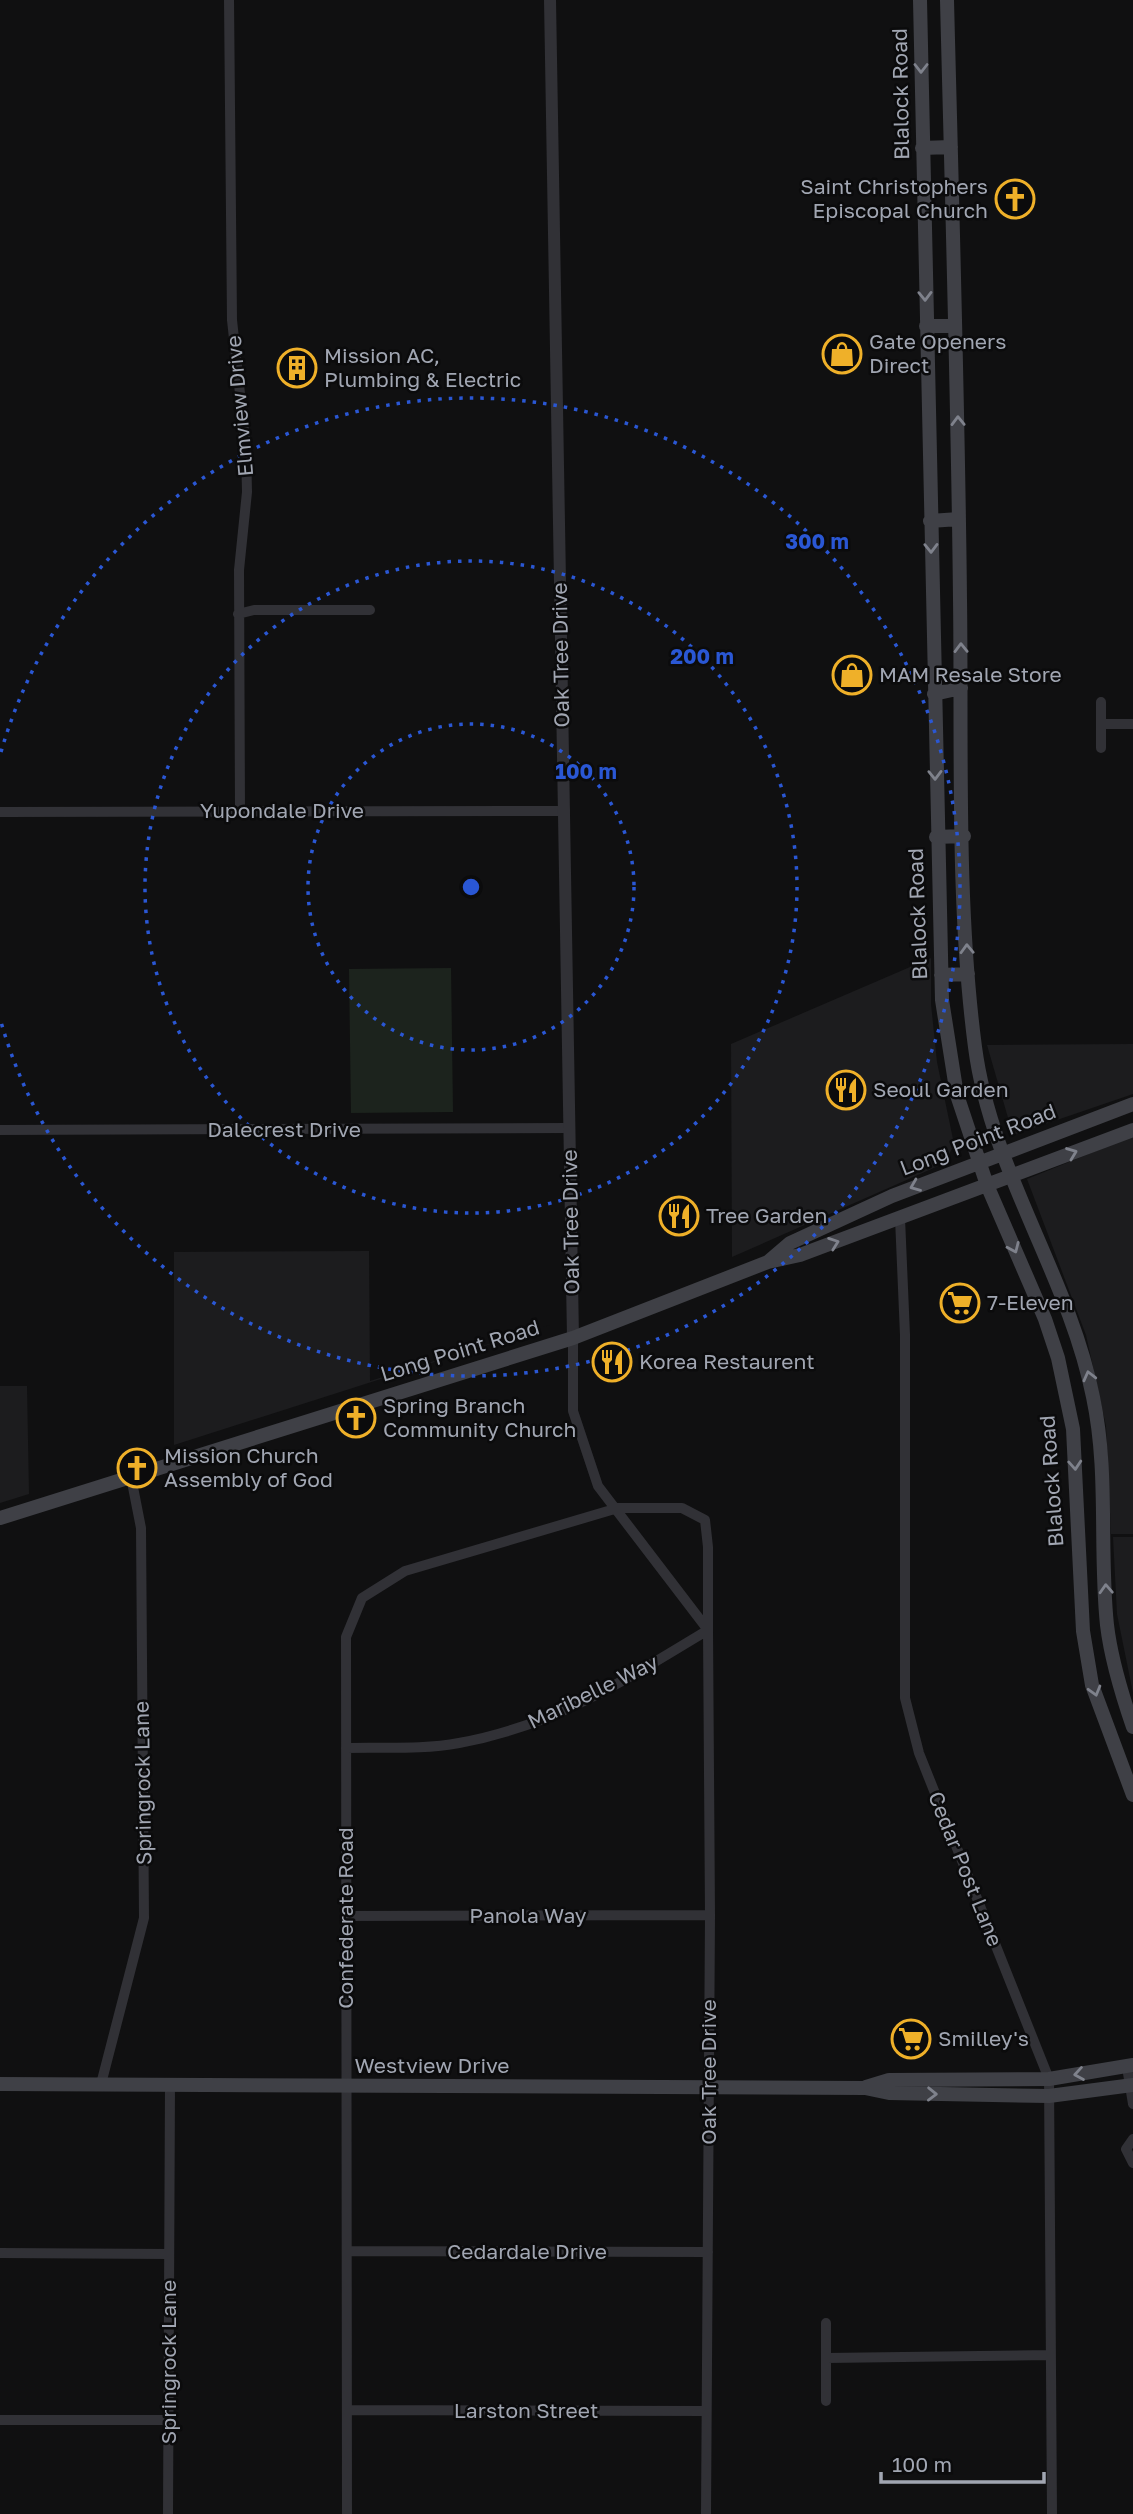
<svg xmlns="http://www.w3.org/2000/svg" width="1133" height="2514" viewBox="0 0 1133 2514" font-family="'Golos Text',sans-serif">
<style>
.built{fill:#1c1c1e}
.green{fill:#1c231d}
.lines{fill:none;stroke-linecap:round;stroke-linejoin:round}
.minor{stroke:#313136;stroke-width:10}
.tertiary{stroke:#313136;stroke-width:12}
.secondary{stroke:#3f4046;stroke-width:14}
.oneway{stroke:#7f828c}
.ring{fill:none;stroke:#2a57d4;stroke-width:3.5;stroke-dasharray:3.5 7}
.labels{text-anchor:middle;stroke-width:5;stroke-linejoin:round;paint-order:stroke}
.street-label{font-size:21px;fill:#a1a6b2;stroke:#0b0b0c}
.poi-label{font-size:21px;fill:#a1a6b2;stroke:#0b0b0c;text-anchor:start}
.centre{fill:#2a57d4;stroke:#0b0b0c;stroke-width:3.5}
.ring-label{font-size:21px;text-anchor:middle;font-weight:bold;fill:#2a57d4;stroke:#0b0b0c;stroke-width:5;stroke-linejoin:round;paint-order:stroke}
</style>
<rect width="100%" height="100%" fill="#101011"/>
<path class="built" d="M931,958V1004L937,1062L954,1144L945,1163L732,1257L731,1044Z
M1133,1044V1094L1013,1135L987,1045Z
M1133,1136V1534H1111L1106,1426L1086,1335L1027,1179Z
M369,1251L370,1381L550,1325L174,1445V1252Z
M0,1386H27L29,1494L0,1503Z
M1113,1537H1133V1693L1117,1614Z"/>
<path class="green" d="M451,968L453,1112L351,1113L349,969Z"/>
<g class="lines">
<path class="minor" d="M229,0L232,320L246,449L247,492L239,570L240,811
M238,614L254,610H370
M1101,702V724H1133
M1101,724V748
M0,812L565,811
M0,1130L569,1128
M900,1218L905,1335V1698L919,1753L1049,2079L1052,2514
M573,1338V1411L598,1486L708,1630L710,1915L706,2514
M346,1748C383,1747 423,1750 459,1743C554,1726 627,1679 708,1630V1547L705,1520L682,1508H618L405,1571L362,1598L346,1637L347,2514
M346,1916L710,1915
M1127,2067L1133,2104
M101,2084L144,1918L141,1528L131,1477
M1133,2139L1126,2149L1133,2163
M347,2251L708,2252
M0,2253L169,2254
M826,2323V2401
M826,2358L1050,2355
M347,2410L706,2411
M0,2420H168
M168,2514L170,2084"/>
<path class="tertiary" d="M550,0L573,1338"/>
<path class="secondary" d="M920,0L942,1000L957,1095L987,1185L1045,1319L1058,1358L1073,1429L1083,1631L1092,1685L1133,1795
M947,0C952,200 958,399 960,599C962,745 956,902 975,1047C991,1171 1069,1276 1093,1397C1109,1472 1099,1549 1107,1625C1111,1659 1122,1695 1133,1727
M922,148L951,147
M926,326H955
M930,521L959,519
M934,694L961,688
M936,837L964,836
M941,975L968,974
M769,1261L790,1243L892,1196L1133,1104
M0,1518L573,1338L768,1262L800,1255L1133,1130
M0,2084L865,2088L889,2093L1049,2096L1133,2085
M866,2087L889,2080L1049,2079L1133,2065"/>
</g>
<defs><path id="oneway-chevron" d="M-2-3.5L2.5 0L-2 3.5" fill="none" stroke-width="1.6" stroke-linecap="round" stroke-linejoin="round" transform="scale(1.75)"/></defs>
<g class="oneway">
<use href="#oneway-chevron" transform="translate(921 68) rotate(90)"/>
<use href="#oneway-chevron" transform="translate(925 296) rotate(89)"/>
<use href="#oneway-chevron" transform="translate(958 421) rotate(-91)"/>
<use href="#oneway-chevron" transform="translate(931 548) rotate(89)"/>
<use href="#oneway-chevron" transform="translate(961 648) rotate(-91)"/>
<use href="#oneway-chevron" transform="translate(935 775) rotate(89)"/>
<use href="#oneway-chevron" transform="translate(967 949) rotate(-92)"/>
<use href="#oneway-chevron" transform="translate(1072 1153) rotate(-21)"/>
<use href="#oneway-chevron" transform="translate(915 1186) rotate(158)"/>
<use href="#oneway-chevron" transform="translate(834 1243) rotate(-20)"/>
<use href="#oneway-chevron" transform="translate(1014 1248) rotate(66)"/>
<use href="#oneway-chevron" transform="translate(1089 1376) rotate(-104)"/>
<use href="#oneway-chevron" transform="translate(1075 1465) rotate(86)"/>
<use href="#oneway-chevron" transform="translate(1106 1589) rotate(-93)"/>
<use href="#oneway-chevron" transform="translate(1095 1691) rotate(74)"/>
<use href="#oneway-chevron" transform="translate(1079 2074) rotate(171)"/>
<use href="#oneway-chevron" transform="translate(932 2094) rotate(1)"/>
</g>
<g class="ring">
<circle cx="471" cy="887" r="163"/>
<circle cx="471" cy="887" r="326"/>
<path d="M1 752A489 489 0 1 1 1 1022"/>
</g>
<defs>
<symbol id="church-ring" viewBox="-11 -11 22 22"><circle r="9.5" fill="#0b0b0c" stroke="#efb029" stroke-width="1.5"/><path d="M-1.2-6h2.4v3.5h3.3v2.4h-3.3V6h-2.4V-.1h-3.3v-2.4h3.3Z" fill="#efb029"/></symbol>
<symbol id="shop-ring" viewBox="-11 -11 22 22"><circle r="9.5" fill="#0b0b0c" stroke="#efb029" stroke-width="1.5"/><path d="M-5-2.5h2.3a2.7 3.5 0 0 1 5.4 0H5L5.5 6h-11ZM-1.5-2.5h3a1.5 2.3 0 0 0-3 0Z" fill="#efb029"/></symbol>
<symbol id="building-ring" viewBox="-11 -11 22 22"><circle r="9.5" fill="#0b0b0c" stroke="#efb029" stroke-width="1.5"/><path d="M-4-6H4V6H1V3H-1V6H-4ZM-2.5-4.3h1.7v1.8h-1.7ZM.8-4.3h1.7v1.8H.8ZM-2.5-1h1.7V.8h-1.7ZM.8-1h1.7V.8H.8Z" fill="#efb029"/></symbol>
<symbol id="restaurant-ring" viewBox="-11 -11 22 22"><circle r="9.5" fill="#0b0b0c" stroke="#efb029" stroke-width="1.5"/><path d="M-5-6h1v4h1v-4h1v4h1v-4h1v5L-1.5 .5V6h-2V.5L-5-1ZM5-6V6H3V1.5H1.5Q1.5-4 5-6Z" fill="#efb029"/></symbol>
<symbol id="supermarket-ring" viewBox="-11 -11 22 22"><circle r="9.5" fill="#0b0b0c" stroke="#efb029" stroke-width="1.5"/><path d="M-6-5.5h2.5l.6 2H6L4.5 2H-2.5L-4.4-4H-6ZM-1.5 3.2a1.3 1.3 0 1 0 .1 0ZM3 3.2a1.3 1.3 0 1 0 .1 0Z" fill="#efb029"/></symbol>
</defs>
<g fill-rule="evenodd">
<use href="#church-ring" x="993" y="177" width="44" height="44"/>
<use href="#shop-ring" x="820" y="332" width="44" height="44"/>
<use href="#building-ring" x="275" y="346" width="44" height="44"/>
<use href="#shop-ring" x="830" y="653" width="44" height="44"/>
<use href="#restaurant-ring" x="824" y="1068" width="44" height="44"/>
<use href="#restaurant-ring" x="657" y="1194" width="44" height="44"/>
<use href="#supermarket-ring" x="938" y="1281" width="44" height="44"/>
<use href="#restaurant-ring" x="590" y="1340" width="44" height="44"/>
<use href="#church-ring" x="334" y="1396" width="44" height="44"/>
<use href="#church-ring" x="115" y="1446" width="44" height="44"/>
<use href="#supermarket-ring" x="889" y="2017" width="44" height="44"/>
</g>
<g class="labels">
<g class="street-label">
<text transform="translate(901 94) rotate(-91)" y="7">Blalock Road</text>
<text transform="translate(240 406) rotate(-95)" y="7">Elmview Drive</text>
<text transform="translate(561 655) rotate(-91)" y="7">Oak Tree Drive</text>
<text x="282" y="818">Yupondale Drive</text>
<text transform="translate(918 914) rotate(-92)" y="7">Blalock Road</text>
<text x="284" y="1137">Dalecrest Drive</text>
<text transform="translate(978 1140) rotate(-21)" y="7">Long Point Road</text>
<text transform="translate(571 1222) rotate(-91)" y="7">Oak Tree Drive</text>
<text transform="translate(460 1351) rotate(-17)" y="7">Long Point Road</text>
<text transform="translate(1052 1481) rotate(-94)" y="7">Blalock Road</text>
<text transform="translate(593 1692) rotate(-26)" y="7">Maribelle Way</text>
<text transform="translate(143 1783) rotate(-91)" y="7">Springrock Lane</text>
<text transform="translate(965 1869) rotate(68)" y="7">Cedar Post Lane</text>
<text x="528" y="1923">Panola Way</text>
<text transform="translate(346 1918) rotate(-90)" y="7">Confederate Road</text>
<text x="432" y="2073">Westview Drive</text>
<text transform="translate(709 2072) rotate(-90)" y="7">Oak Tree Drive</text>
<text x="527" y="2259">Cedardale Drive</text>
<text transform="translate(169 2362) rotate(-90)" y="7">Springrock Lane</text>
<text x="526" y="2418">Larston Street</text>
</g>
<g class="poi-label">
<text x="988" y="194" text-anchor="end">Saint Christophers<tspan x="988" dy="24">Episcopal Church</tspan></text>
<text x="869" y="349">Gate Openers<tspan x="869" dy="24">Direct</tspan></text>
<text x="324" y="363">Mission AC,<tspan x="324" dy="24">Plumbing &amp; Electric</tspan></text>
<text x="879" y="682">MAM Resale Store</text>
<text x="873" y="1097">Seoul Garden</text>
<text x="706" y="1223">Tree Garden</text>
<text x="987" y="1310">7-Eleven</text>
<text x="639" y="1369">Korea Restaurent</text>
<text x="383" y="1413">Spring Branch<tspan x="383" dy="24">Community Church</tspan></text>
<text x="164" y="1463">Mission Church<tspan x="164" dy="24">Assembly of God</tspan></text>
<text x="938" y="2046">Smilley's</text>
</g>
</g>
<circle cx="471" cy="887" r="10" class="centre"/>
<g class="ring-label">
<text x="817" y="549">300 m</text>
<text x="702" y="664">200 m</text>
<text x="586" y="779">100 m</text>
</g>
<path d="M881 2472v10h163v-10" fill="none" stroke="#a1a6b2" stroke-width="3.5"/>
<text x="892" y="2472" font-size="21" fill="#a1a6b2" stroke="#0b0b0c" stroke-width="5" paint-order="stroke">100 m</text>
</svg>
